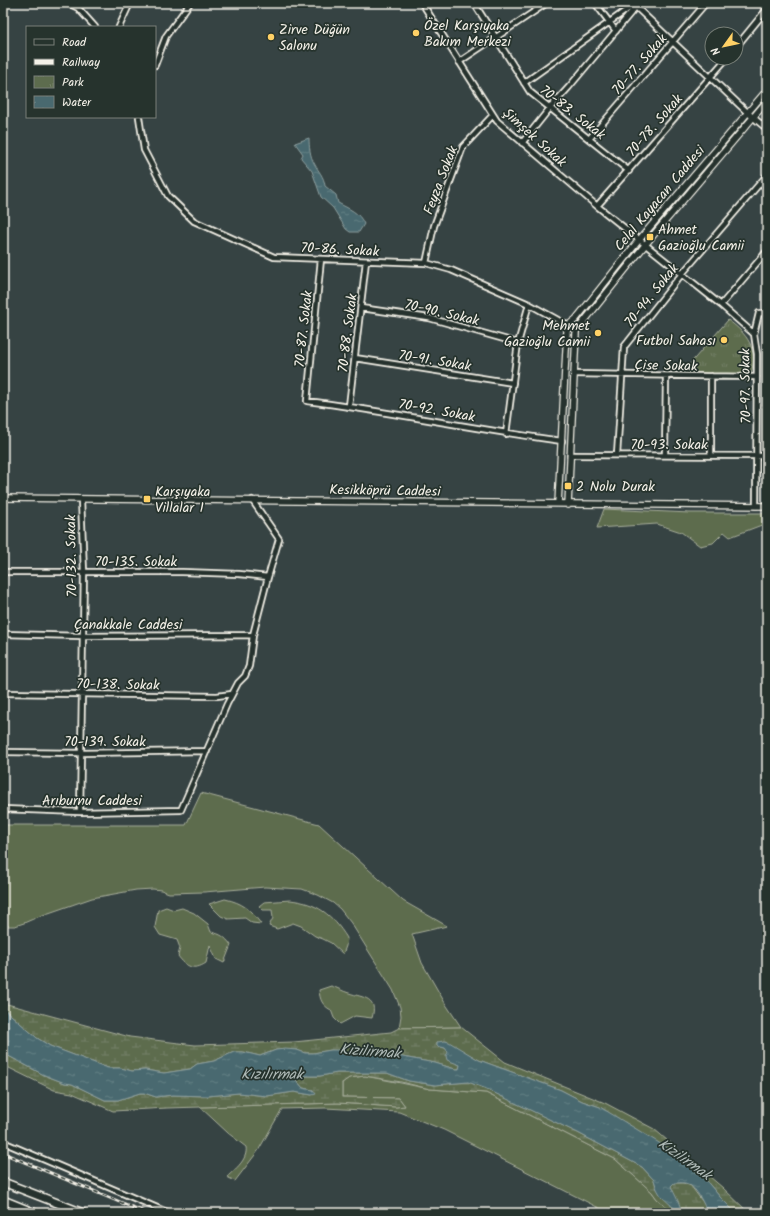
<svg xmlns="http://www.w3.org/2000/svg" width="770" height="1216" viewBox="0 0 770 1216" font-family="Kalam,sans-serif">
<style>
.green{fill:#5d6c4e;stroke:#a8ae9b}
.wetland{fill:url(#wetland-marsh);stroke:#a8ae9b}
.park{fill:url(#park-tufts);stroke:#a8ae9b}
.water{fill:url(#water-ripples);stroke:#8d9f9f}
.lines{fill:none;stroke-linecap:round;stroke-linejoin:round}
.minor-casing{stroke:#f4f1e8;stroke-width:8}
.tertiary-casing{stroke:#f4f1e8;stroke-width:8}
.trunk-casing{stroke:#f4f1e8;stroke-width:10}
.minor{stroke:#26332d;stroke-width:4.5}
.tertiary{stroke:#26332d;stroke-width:5.5}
.trunk{stroke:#26332d;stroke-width:7}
.rail-casing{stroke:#f4f1e8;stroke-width:3}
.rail{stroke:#26332d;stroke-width:1.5;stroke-dasharray:4.5;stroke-linecap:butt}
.poi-dot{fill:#ffd166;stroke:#26332d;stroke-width:1.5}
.labels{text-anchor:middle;stroke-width:3.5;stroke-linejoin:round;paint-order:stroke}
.poi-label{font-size:14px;fill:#f4f1e8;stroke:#26332d;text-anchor:start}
.street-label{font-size:14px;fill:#f4f1e8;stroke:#26332d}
.water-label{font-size:15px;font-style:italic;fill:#b0bbb8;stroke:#26332d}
</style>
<defs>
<pattern id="wetland-marsh" width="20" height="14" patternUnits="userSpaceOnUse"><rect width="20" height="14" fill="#5d6c4e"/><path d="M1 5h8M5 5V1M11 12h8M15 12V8" fill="none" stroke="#758168"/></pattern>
<pattern id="park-tufts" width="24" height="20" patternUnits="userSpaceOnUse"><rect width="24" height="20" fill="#5d6c4e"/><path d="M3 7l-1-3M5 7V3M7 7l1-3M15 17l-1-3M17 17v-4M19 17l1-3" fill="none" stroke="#758168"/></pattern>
<pattern id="water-ripples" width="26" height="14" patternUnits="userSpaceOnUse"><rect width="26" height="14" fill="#49696f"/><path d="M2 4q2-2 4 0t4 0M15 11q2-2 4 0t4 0" fill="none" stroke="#647f84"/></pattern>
</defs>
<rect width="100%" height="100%" fill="#364343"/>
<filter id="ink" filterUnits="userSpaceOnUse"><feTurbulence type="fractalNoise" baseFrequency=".025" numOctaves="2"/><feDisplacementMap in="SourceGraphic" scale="8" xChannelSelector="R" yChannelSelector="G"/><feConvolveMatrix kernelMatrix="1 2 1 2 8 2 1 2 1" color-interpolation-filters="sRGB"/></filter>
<g filter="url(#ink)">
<path class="green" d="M604,509L690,513H767V523L730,537L724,532L713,543L700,546L681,532L657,524L597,528Z
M201,793L319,824L403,901L447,926L412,934L422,963L445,1003L461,1027L399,1028L401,1016L400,1007L393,990L351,923L340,909L333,903L318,895L302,889L265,887L204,892L169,893L161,890L153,889L136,890L92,898L40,916L24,923L15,926H3V825H186Z
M225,899C243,903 250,909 261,924L252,923L245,918L228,919L221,916L209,904Z
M290,900C317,903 332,914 347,938L346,946L343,954L331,943L323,939L315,936L301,926L293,923L277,929L269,926L273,918L272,910H263L259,906L264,902Z
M166,907L174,910L182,908L194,913L208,924L211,932C221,934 225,937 231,945L224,963L216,959L210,945L206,963C194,971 186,967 178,956L180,948L177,940L160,935L155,927L158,910Z
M331,986C338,988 342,991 349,993C364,998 378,997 372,1018L355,1016L340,1024L334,1018L331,1010C322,1005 320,1000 319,990Z
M365,1076L401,1083L430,1089L486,1093L615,1159L652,1192L657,1199L675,1213H609L444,1130L399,1112L325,1108L282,1109L258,1151L235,1181L227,1177C235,1169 248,1160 246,1147L228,1133L200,1107L338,1103L396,1107L405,1106L399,1098L342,1097V1083L349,1078Z"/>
<path class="wetland" d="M3,1001L7,1004L130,1037L195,1045L294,1042L391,1032L399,1028L461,1027L505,1062L605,1103L654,1129L723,1188L749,1213H736L720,1197L704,1178L600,1107L582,1101L561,1090L479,1060L465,1052L437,1042V1046L445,1048L460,1065L459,1069H455L435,1063L392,1055L331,1050L313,1053H305L297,1050H276L260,1056L243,1052H234L214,1061L197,1064L190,1069L164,1073L145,1070L132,1071L120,1068H108L50,1046L37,1038L3,1008Z
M3,1053L44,1075L65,1083L72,1084L105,1100H118L140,1093H144L156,1097L172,1095L208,1096L239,1093L267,1096L294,1092L312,1095L313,1090L303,1088L295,1079L298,1076H320L337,1073H387L409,1081L435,1085L468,1082L485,1088L578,1133L642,1167L654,1180L657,1189L681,1209L673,1194L671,1186L674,1183H683L691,1186L705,1205L707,1213L674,1212L657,1199L652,1192L615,1159L486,1093L430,1089L401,1082L365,1076L349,1078L342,1083V1097L399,1098L405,1106L396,1107L338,1103L167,1108L113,1111L72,1093L54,1090L3,1065Z"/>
<path class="park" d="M728,320C748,335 758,348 751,374L682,373Z"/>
<path class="water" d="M309,138C309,146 310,156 314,163C318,171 324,176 325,186L336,195L338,203C349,209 359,212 364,224L359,232H350L346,229L333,208L321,197L312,171L301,158L303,154L295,143Z
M3,1008L37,1038L50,1046L108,1068H121L132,1071L145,1070L164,1073L190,1069L197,1064L214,1061L234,1052H243L260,1056L276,1050L285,1049L297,1050L305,1053H313L331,1050H340L349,1052L392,1055L435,1063L455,1069H459L460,1065L447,1060L446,1056L448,1052L445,1048L437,1046V1042L445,1041L449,1042L479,1060L561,1090L582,1101L600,1107L684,1158L700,1176L704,1178L720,1197L736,1213H707C705,1205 696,1187 688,1184C684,1182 679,1183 674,1183L671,1186C674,1194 682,1206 681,1213L674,1208L661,1196L657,1189L654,1180L642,1167L578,1133L484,1088L468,1082L435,1085L409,1081L387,1073H337L320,1076H298L295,1079L303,1088L313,1090L316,1094L312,1095L294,1092L267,1096L239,1093L208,1096L172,1095L156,1097L144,1093H140L118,1100H105L72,1084L65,1083L44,1075L3,1053Z"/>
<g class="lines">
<defs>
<path id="minor" d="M68,3L78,8L95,27
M422,3L497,121L597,206L721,305L754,334L757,354L756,506
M474,3L530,92L629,171
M595,3L616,31
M634,3L636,7L748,113L767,129
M119,27L130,3
M736,47L767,9
M459,62L547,3
M155,65L166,36L190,3
M524,83L635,4
M139,117L144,150L168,196L194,221L274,257L426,263L451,270L529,304L567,325
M589,139L706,3
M522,143L550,108L569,87L639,3
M597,206L727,58
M321,259L307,401C393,412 477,430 562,441
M426,263L434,226L463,147L493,115
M721,305L767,251
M361,308L429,318L518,343
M754,334L759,313H767
M355,358L513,383
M574,374L757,377
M711,376V455
M349,406L366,261
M506,434L518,343L529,304
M570,455L767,456
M617,455L624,347L681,275L767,175
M665,455L666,376
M3,572H182L239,574L268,577
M3,634L82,636L253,635
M3,693L217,696L232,694
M3,752L81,753L207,751
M3,809L80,812L181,810L227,704L238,683L245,676L249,666L253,635L268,577L279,539L252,500
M80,812L84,572L81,499
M3,1142L169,1213"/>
<path id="tertiary" d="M571,323L576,319L639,240L767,90
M578,329L645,245L767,101
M3,498L767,506
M558,504L567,331
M568,505L576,333"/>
<path id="trunk" d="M3,1182L83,1213
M3,1200L35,1213"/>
</defs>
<use href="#minor" class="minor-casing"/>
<use href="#tertiary" class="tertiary-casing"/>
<use href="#trunk" class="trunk-casing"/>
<use href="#minor" class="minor"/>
<use href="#tertiary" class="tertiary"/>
<use href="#trunk" class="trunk"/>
<defs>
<path id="rail" d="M3,1153L146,1213"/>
</defs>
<use href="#rail" class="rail-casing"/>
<use href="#rail" class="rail"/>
</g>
</g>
<g class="poi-dot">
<circle cx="416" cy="33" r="4"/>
<circle cx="271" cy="37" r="4"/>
<rect x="646" y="233" width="8" height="8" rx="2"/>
<circle cx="598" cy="333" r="4"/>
<circle cx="724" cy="340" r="4"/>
<rect x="564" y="482" width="8" height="8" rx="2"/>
<rect x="143" y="495" width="8" height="8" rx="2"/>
</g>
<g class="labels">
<g class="poi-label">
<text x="424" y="30">Özel Karşıyaka<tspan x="424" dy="16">Bakım Merkezi</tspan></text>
<text x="279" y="34">Zirve Düğün<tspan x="279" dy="16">Salonu</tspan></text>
<text x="658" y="234">Ahmet<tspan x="658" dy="16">Gazioğlu Camii</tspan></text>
<text x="590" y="330" text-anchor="end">Mehmet<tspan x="590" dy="16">Gazioğlu Camii</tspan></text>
<text x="716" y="345" text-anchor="end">Futbol Sahası</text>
<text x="576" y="491">2 Nolu Durak</text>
<text x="155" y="496">Karşıyaka<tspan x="155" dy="16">Villalar 1</tspan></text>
</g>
<g class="street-label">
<text transform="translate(639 64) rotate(-49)" y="5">70-77. Sokak</text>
<text transform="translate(573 112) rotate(38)" y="5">70-83. Sokak</text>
<text transform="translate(654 125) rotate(-49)" y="5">70-78. Sokak</text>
<text transform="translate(535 137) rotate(42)" y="5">Şimşek Sokak</text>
<text transform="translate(440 180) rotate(-69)" y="5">Feyza Sokak</text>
<text transform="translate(659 198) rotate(-50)" y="5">Celal Kayacan Caddesi</text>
<text transform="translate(340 249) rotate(3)" y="5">70-86. Sokak</text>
<text transform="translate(651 295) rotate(-51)" y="5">70-94. Sokak</text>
<text transform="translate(442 312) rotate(13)" y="5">70-90. Sokak</text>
<text transform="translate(303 329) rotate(-84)" y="5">70-87. Sokak</text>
<text transform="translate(347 333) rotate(-83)" y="5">70-88. Sokak</text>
<text transform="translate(435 360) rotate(9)" y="5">70-91. Sokak</text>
<text transform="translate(666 365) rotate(1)" y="5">Çise Sokak</text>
<text transform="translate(745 386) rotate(-91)" y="5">70-97. Sokak</text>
<text transform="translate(437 410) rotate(10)" y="5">70-92. Sokak</text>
<text x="669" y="449">70-93. Sokak</text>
<text transform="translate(385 490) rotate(1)" y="5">Kesikköprü Caddesi</text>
<text transform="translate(71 556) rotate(-91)" y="5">70-132. Sokak</text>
<text x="136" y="566">70-135. Sokak</text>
<text x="128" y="629">Çanakkale Caddesi</text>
<text transform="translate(118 684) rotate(1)" y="5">70-138. Sokak</text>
<text x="105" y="746">70-139. Sokak</text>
<text x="92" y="805">Arıburnu Caddesi</text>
</g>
<g class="water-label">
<text transform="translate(370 1051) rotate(4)" y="5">Kizilirmak</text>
<text x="272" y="1079">Kızılırmak</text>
<text transform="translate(685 1159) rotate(35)" y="5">Kizilirmak</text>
</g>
</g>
<rect width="770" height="1216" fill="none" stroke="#26332d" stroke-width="16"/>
<rect x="8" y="8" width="754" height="1200" fill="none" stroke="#f4f1e8" stroke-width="1.5" filter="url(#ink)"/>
<rect x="26" y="26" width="130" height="92" fill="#26332d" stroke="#787f78"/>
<rect x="34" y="39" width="20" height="6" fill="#26332d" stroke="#787f78"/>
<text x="62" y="46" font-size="12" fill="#f4f1e8">Road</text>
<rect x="34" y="59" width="20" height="6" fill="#f4f1e8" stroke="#787f78"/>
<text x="62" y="66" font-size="12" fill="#f4f1e8">Railway</text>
<rect x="34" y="76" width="20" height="12" fill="url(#park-tufts)" stroke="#787f78"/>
<text x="62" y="86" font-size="12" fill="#f4f1e8">Park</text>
<rect x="34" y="96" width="20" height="12" fill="url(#water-ripples)" stroke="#787f78"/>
<text x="62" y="106" font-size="12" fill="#f4f1e8">Water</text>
<g transform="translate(724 46) rotate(237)"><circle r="19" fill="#26332d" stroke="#787f78"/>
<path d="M0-3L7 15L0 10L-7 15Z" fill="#ffd166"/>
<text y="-6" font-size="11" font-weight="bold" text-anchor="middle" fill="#f4f1e8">N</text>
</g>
</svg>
